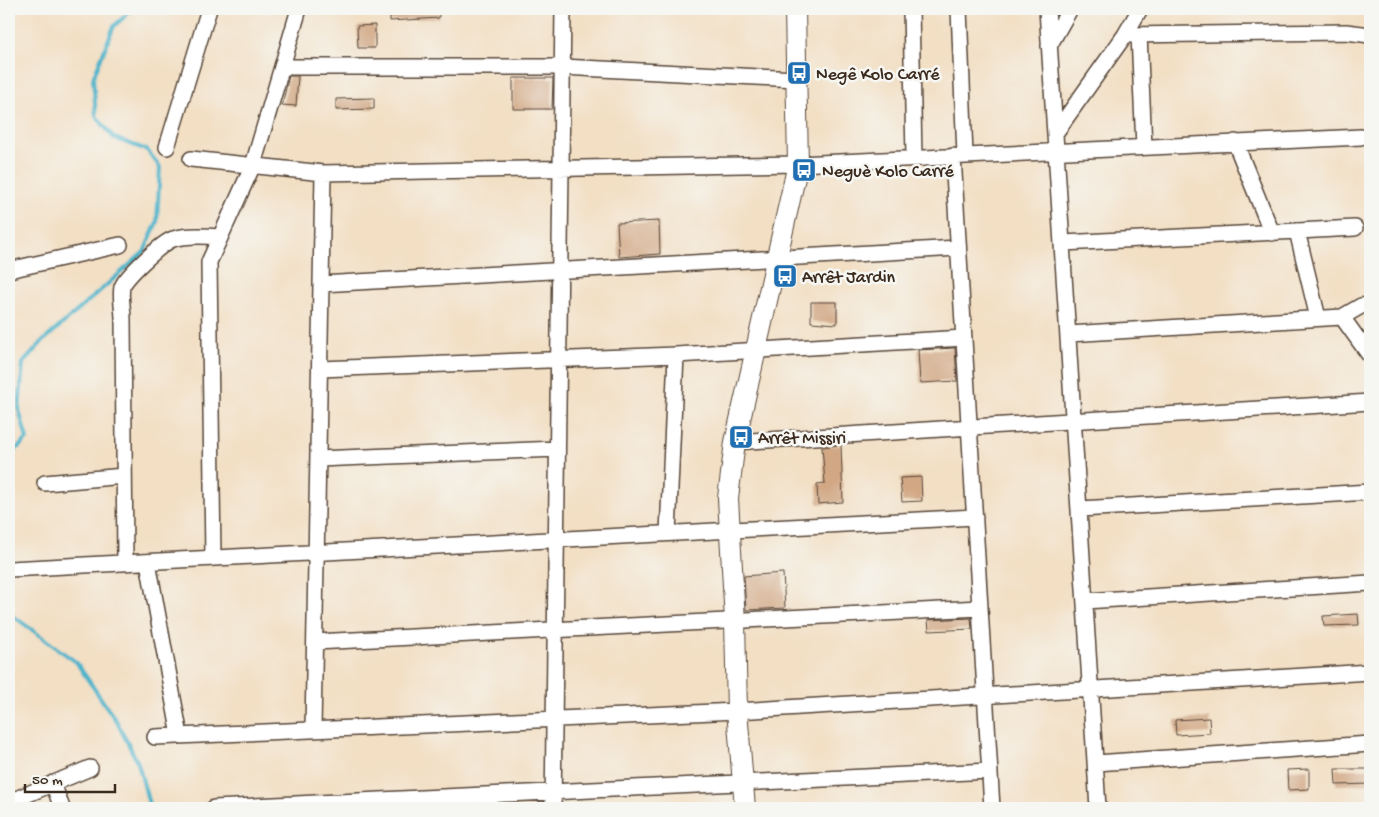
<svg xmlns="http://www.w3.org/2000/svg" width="1379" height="817" viewBox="0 0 1379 817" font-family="'Gochi Hand',sans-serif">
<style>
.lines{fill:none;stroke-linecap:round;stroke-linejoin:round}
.stream{stroke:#4bb3ca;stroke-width:4}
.building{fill:#d1a784}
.street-casing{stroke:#564537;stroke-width:18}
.secondary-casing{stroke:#564537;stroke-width:22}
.street{stroke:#fff;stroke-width:15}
.secondary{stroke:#fff;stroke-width:20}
.labels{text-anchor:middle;stroke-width:5;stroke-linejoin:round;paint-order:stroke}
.poi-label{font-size:18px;fill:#3b2a1e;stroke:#f6f6f2;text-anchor:start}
</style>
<rect width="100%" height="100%" fill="#f6f6f2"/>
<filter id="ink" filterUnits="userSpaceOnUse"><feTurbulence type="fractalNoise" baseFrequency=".02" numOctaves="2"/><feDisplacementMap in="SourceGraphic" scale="10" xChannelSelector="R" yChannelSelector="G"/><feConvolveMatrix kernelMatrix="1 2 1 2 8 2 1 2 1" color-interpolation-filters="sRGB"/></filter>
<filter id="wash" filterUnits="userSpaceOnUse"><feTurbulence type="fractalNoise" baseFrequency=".0096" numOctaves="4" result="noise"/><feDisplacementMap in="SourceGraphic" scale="20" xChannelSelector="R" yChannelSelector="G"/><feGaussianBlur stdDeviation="1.12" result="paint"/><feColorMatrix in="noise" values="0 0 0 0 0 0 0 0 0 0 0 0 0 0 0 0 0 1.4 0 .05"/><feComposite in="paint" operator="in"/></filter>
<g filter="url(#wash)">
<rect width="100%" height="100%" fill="#f2dfc4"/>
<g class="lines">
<path class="stream" d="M9,456L27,439L19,410L23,363L43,341L144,252L157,222L160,167L147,150L114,138L96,116L93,78L114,26L133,9
M9,613L76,662L117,722L138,763L150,808"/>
</g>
<g id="blocks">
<path class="building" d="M390,9H439V18L390,21Z
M375,25V48H358L357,26Z
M289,76H298L296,106L282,105Z
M513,78H553L552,109H513Z
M374,98V109L336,110V99Z
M659,221L660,254L619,257L617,223Z
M811,302H837V324L811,322Z
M955,348L957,381L920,383L918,350Z
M841,445L843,502L818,504L817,484L825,483L822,447Z
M921,477L922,501L902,502L900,478Z
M783,573L785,608L746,610L744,576Z
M1358,614L1359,625L1324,626L1323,616Z
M971,618L972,629L929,631L928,620Z
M1209,718L1210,733L1176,735L1175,720Z
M1309,769V789L1288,790L1287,770Z
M1335,769H1370V784L1336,785Z"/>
</g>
</g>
<g filter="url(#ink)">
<use href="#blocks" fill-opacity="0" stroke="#564537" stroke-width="1"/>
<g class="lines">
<defs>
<path id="street" d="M911,9L914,158
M959,9L965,155
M1047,9L1098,808
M1125,35L1346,32L1370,35
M1139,35L1144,147
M1049,46L1070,9
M282,67H562L797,79
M1056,132L1125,35L1140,9
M1235,142L1272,233
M167,147L209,9
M953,156L992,808
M191,159L323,173L798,164L1361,137
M1297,231L1318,318
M1063,243L1355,228
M9,270L120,245
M321,284L958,248
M1342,317L1370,356
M1069,334L1342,317L1361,306L1370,305
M320,369L676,355L964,338
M735,442L1370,402
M318,459L557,449
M45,483L124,476
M1080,509L1370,492
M668,533L676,355
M213,558L209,262L253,165L299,9
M148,562L180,736
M125,563L123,319C123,309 120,296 122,287C126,276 162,243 173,239C185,235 208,236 220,237
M10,569L975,517
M1085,601L1370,583
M315,642L980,608
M313,730L323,173
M155,737L737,711L1370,672
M1096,763L1370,744
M53,783L62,808
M9,802L90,768
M214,808L990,771
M553,808L563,9"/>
<path id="secondary" d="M745,808L737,711L735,621L728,498L735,442L798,164L795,9"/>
</defs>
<use href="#street" class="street-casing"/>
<use href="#secondary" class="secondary-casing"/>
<use href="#street" class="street"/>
<use href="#secondary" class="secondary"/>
</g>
</g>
<defs>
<symbol id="bus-square" viewBox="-11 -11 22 22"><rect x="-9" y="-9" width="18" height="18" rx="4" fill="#1f6fb2" stroke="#f6f6f2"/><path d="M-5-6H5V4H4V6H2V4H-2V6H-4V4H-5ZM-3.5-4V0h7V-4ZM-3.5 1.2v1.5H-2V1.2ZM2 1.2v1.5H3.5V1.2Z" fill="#fff"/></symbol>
</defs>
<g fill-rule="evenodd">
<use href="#bus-square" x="785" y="59" width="28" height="28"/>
<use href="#bus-square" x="790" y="156" width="28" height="28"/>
<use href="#bus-square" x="771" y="262" width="28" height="28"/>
<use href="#bus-square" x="727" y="423" width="28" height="28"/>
</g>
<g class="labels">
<g class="poi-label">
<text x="816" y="79">Negê Kolo Carré</text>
<text x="822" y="176">Neguè Kolo Carré</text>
<text x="802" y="282">Arrêt Jardin</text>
<text x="758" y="443">Arrêt Missiri</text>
</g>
</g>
<rect width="1379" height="817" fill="none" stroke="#f6f6f2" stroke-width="30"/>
<path d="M25 784v8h90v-8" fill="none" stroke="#3b2a1e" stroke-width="2.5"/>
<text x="32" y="784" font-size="15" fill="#3b2a1e" stroke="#f6f6f2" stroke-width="4" paint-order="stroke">50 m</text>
</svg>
